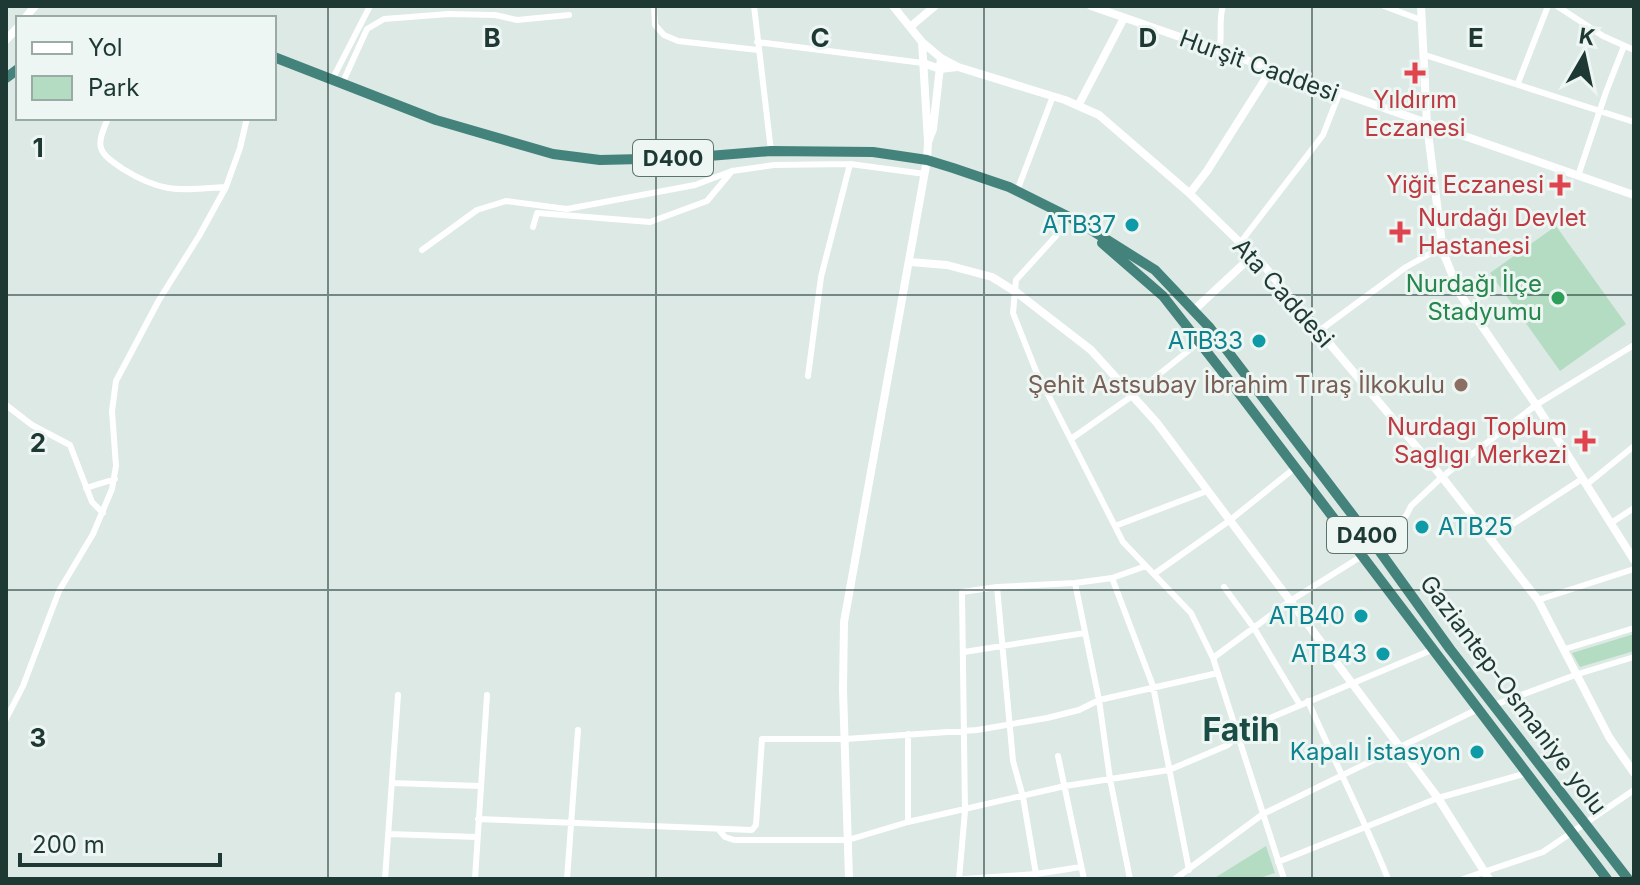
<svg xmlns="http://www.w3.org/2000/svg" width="1640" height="885" viewBox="0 0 1640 885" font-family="Inter,sans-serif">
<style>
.green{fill:#b4dcc3}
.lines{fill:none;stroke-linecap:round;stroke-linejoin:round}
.minor{stroke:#fff;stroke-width:6}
.tertiary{stroke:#fff;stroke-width:8}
.trunk{stroke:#44837b;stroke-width:10}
.grid{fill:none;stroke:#1e3934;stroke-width:2;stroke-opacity:0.55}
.health-dot{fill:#e0444e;stroke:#edf6f2;stroke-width:3}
.culture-dot{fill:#0f9aa8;stroke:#edf6f2;stroke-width:3}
.leisure-dot{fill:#2e9e5b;stroke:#edf6f2;stroke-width:3}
.education-dot{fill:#8d6e63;stroke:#edf6f2;stroke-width:3}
.labels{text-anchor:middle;stroke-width:6;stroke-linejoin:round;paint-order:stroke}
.shield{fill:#edf6f2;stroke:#5c726d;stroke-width:2}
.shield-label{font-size:22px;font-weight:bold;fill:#1e3934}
.street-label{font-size:24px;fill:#1e3934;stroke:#edf6f2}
.health-label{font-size:24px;fill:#be3a42;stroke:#edf6f2;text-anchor:end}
.culture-label{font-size:24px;fill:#0d838f;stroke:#edf6f2;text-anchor:end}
.leisure-label{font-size:24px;fill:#27864d;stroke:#edf6f2;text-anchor:end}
.education-label{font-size:24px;fill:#785e54;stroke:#edf6f2;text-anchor:end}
.district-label{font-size:32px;font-weight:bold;fill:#1a4b44;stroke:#edf6f2}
.grid-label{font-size:26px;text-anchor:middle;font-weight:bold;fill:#1e3934;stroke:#edf6f2;stroke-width:6;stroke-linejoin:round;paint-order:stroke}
</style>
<rect width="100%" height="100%" fill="#dce9e5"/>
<path class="green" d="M1556,226L1626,324L1560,371L1490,273Z
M1634,634V651L1580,667L1572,653Z
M1266,846L1275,873L1256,879H1213Z"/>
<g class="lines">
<path class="minor" d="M654,6L655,25L664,35L678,41L758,50
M754,6L771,151
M1384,6L1421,20
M1557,6L1603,36L1634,50
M757,42L923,63
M1219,51C1223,36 1218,21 1223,6
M1425,55L1634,122
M332,80L370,6
M1518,83L1548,6
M342,84L367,29L384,19L448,14L495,15L517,20L569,15
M108,118C96,147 96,151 123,169C163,194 180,190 226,187
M850,164L925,174
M1578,176L1606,92L1624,46
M1017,191L1053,96
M1069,217L1055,237L1016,280L1013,313L1036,371L1123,542L1191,613L1213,658L1284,879
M533,227L537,213L650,222L707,201L732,171
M1240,243L1323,135L1339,94
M422,250L477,210L506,201L567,209L695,185L732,171L774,165L850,164L821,277L808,376
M1319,331L1406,267L1442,247
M6,405L32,425L70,445L92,502L103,513
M1071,439L1132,396L1198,343
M1586,485L1634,446
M86,488L115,479
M1611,523L1634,508
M1115,526L1207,491
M1490,539L1582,479
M1373,542L1406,516L1411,506L1442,477L1536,405L1634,345
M1154,574L1229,521L1296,467
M1112,578L1153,686L1189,870
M1075,583L1112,578L1146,566
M1224,587L1254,628L1300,705
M1538,600L1634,569
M1565,649L1634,628
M964,652L1085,633
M1213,658L1290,601L1362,556
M1308,701C1334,761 1364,818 1388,879
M1494,705L1578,674L1634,657
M6,719L23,686L59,591L93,534L112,489L116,466L112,411L116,381L159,300L199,236L226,187L240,148L247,118
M908,734V822
M1058,756L1084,879
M392,783L480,786
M478,819L752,830L756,825L762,739H845L977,730L1047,718L1079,710L1099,700L1218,673
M719,830L725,837L734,840H848L908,822L1065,786L1169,770L1228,745L1244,729L1434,649
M388,834L477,837
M1278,862L1438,798L1527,773
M1036,874L1081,867
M385,879L398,695
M475,879L487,695
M567,879L578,730
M959,879L965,811L962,592L997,587L1075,583L1099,700L1110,779L1130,879
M964,879L1036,874L1023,797L1013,761L997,587
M1175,879L1263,814L1478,709
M1463,879L1543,852L1634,790"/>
<path class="tertiary" d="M893,6L922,42L941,58L958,67L1065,100L1099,115L1188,192L1265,267L1442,477L1538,600L1609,737L1634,773
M1091,6L1634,195
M1421,6L1427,125L1443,252L1460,294L1536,405L1634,560
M25,18L35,6
M910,27L935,6
M6,40L18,27
M923,63L940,69L957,67
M1078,106L1124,18
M928,142L933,129L941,58
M1190,193L1207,171L1271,70
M910,262L947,265L992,277L1016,292L1091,350L1157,423L1438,798L1489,879
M1194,310L1253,255
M849,879L843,690L844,622L927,160L928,142L922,42"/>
<path class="trunk" d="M274,57L436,120L553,154L600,160L684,158L771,151L873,152L927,160L953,168L1009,187L1077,221L1155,270L1210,328L1373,542L1450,649L1628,879
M6,78L18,69
M1102,243L1163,296L1232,384L1607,879"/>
</g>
<path class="grid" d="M328,6V879M656,6V879M984,6V879M1312,6V879M6,295H1634M6,590H1634"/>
<g class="health-dot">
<path d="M1411 61h8v8h8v8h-8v8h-8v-8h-8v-8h8z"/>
<path d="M1556 173h8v8h8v8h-8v8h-8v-8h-8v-8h8z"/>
<path d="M1396 220h8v8h8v8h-8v8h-8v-8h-8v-8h8z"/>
<path d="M1581 429h8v8h8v8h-8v8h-8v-8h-8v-8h8z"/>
</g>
<g class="culture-dot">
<circle cx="1132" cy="225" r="8"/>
<circle cx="1259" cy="341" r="8"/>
<circle cx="1422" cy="527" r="8"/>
<circle cx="1361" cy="616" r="8"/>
<circle cx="1383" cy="654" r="8"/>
<circle cx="1477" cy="752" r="8"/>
</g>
<circle class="leisure-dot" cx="1558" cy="298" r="8"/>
<circle class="education-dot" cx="1461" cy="385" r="8"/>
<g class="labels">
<g class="shield">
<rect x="633" y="140" width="80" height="36" rx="6"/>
<rect x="1327" y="517" width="80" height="36" rx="6"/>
</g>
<g class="shield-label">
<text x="673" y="166">D400</text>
<text x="1367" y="543">D400</text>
</g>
<g class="street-label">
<text transform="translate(1259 66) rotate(20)" y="8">Hurşit Caddesi</text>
<text transform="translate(1283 293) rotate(48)" y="8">Ata Caddesi</text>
<text transform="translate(1513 695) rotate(53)" y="8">Gaziantep-Osmaniye yolu</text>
</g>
<g class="health-label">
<text x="1415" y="108" text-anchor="middle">Yıldırım<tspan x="1415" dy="28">Eczanesi</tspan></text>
<text x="1544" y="193">Yiğit Eczanesi</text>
<text x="1418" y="226" text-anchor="start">Nurdağı Devlet<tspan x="1418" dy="28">Hastanesi</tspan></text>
<text x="1567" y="435">Nurdagı Toplum<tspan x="1567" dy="28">Saglıgı Merkezi</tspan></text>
</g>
<g class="culture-label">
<text x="1116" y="233">ATB37</text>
<text x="1243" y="349">ATB33</text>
<text x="1438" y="535" text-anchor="start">ATB25</text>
<text x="1345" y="624">ATB40</text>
<text x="1367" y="662">ATB43</text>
<text x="1461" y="760">Kapalı İstasyon</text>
</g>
<g class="leisure-label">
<text x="1542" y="292">Nurdağı İlçe<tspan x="1542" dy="28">Stadyumu</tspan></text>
</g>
<g class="education-label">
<text x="1445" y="393">Şehit Astsubay İbrahim Tıraş İlkokulu</text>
</g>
<g class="district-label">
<text x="1241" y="741">Fatih</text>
</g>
</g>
<g class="grid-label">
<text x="492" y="47">B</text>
<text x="820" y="47">C</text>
<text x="1148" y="47">D</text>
<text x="1476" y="47">E</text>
<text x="38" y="157">1</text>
<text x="38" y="452">2</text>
<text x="38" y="747">3</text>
</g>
<rect width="1640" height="885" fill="none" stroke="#1e3934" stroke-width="16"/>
<rect x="16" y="16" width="260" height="104" fill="#edf6f2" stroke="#9aaaa6" stroke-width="2"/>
<rect x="32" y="42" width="40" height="12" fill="#ffffff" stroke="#9aaaa6" stroke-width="2"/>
<text x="88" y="56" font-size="24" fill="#1e3934">Yol</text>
<rect x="32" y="76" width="40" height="24" fill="#b4dcc3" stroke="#9aaaa6" stroke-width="2"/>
<text x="88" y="96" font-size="24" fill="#1e3934">Park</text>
<g transform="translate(1584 56) rotate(9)" stroke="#edf6f2" stroke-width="6" paint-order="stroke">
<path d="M0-6L14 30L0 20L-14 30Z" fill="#1e3934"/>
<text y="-12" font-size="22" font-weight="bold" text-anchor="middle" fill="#1e3934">K</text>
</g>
<path d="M20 853v12h200v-12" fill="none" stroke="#1e3934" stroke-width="4"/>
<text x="32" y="853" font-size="24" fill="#1e3934" stroke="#edf6f2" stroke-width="6" paint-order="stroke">200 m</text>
</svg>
